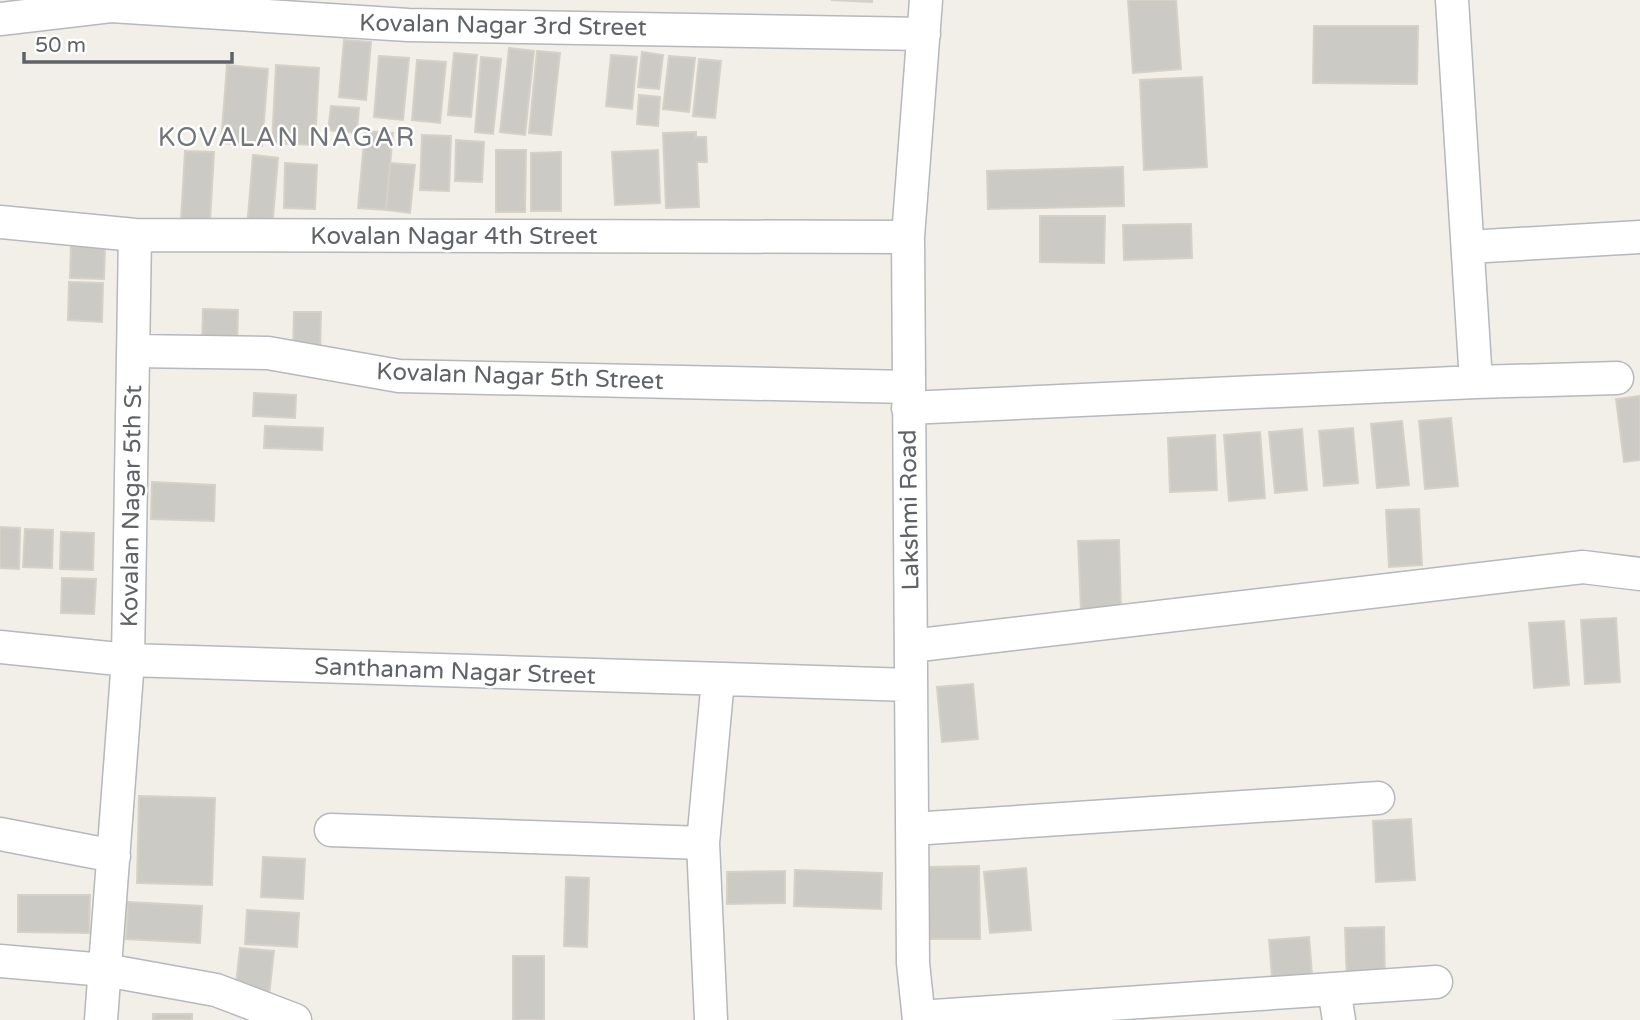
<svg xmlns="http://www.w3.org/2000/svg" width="1640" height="1020" viewBox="0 0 1640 1020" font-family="'Varela Round',sans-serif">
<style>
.building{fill:#cccac5;stroke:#d6d1c6;stroke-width:2}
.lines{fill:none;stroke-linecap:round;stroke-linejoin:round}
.minor-casing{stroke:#b5b8bc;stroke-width:35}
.minor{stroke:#fff;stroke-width:32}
.labels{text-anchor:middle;stroke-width:5;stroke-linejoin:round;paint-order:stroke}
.street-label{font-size:24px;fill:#5f6368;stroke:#fff}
.neighbourhood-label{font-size:26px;letter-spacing:2px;fill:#70757a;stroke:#fff}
</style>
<rect width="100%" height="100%" fill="#f1efe8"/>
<path class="building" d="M831,0H872V2Z
M1128,0H1176L1181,69L1133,73Z
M1314,26H1418L1417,84L1313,83Z
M344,40L371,42L366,100L339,97Z
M509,48L534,51L525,135L500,132Z
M537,51L560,53L551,135L529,133Z
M642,52L663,55L659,89L638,87Z
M454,53L477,55L471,117L448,115Z
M611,55L637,57L632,109L606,106Z
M379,56L409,58L403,120L374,117Z
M669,56L695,58L689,112L663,109Z
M481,57L501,59L493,134L475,132Z
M699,59L721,61L715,118L693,116Z
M417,60L446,62L440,123L412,120Z
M227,65L268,69L262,146L221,143Z
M276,65L319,68L315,145L272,143Z
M1202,77L1207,167L1144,170L1140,80Z
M639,95L660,97L658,126L637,124Z
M331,106L359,108L357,133L328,130Z
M365,131L393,133L386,210L358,208Z
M696,132V137H706L707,162H697L699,207L666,208L663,133Z
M422,135L451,136L449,191L420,190Z
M456,140L484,142L482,182L455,181Z
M496,150H526L525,212H496Z
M658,150L660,203L615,205L612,152Z
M185,151L214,152L210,221L181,220Z
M561,152V211H531V153Z
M253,155L278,158L272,230L247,228Z
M285,163L317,165L315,209L284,208Z
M390,163L415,165L410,213L386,210Z
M1123,167L1124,206L988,209L987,171Z
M1040,216H1105L1104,263L1040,262Z
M1191,224L1192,258L1124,260L1123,225Z
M71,246L105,247L104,279L70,278Z
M69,282L103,283L102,322L68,320Z
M203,309L238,310L237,348L202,347Z
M294,312H321L320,356L293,355Z
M254,393L296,395L295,418L253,416Z
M1640,396V460L1624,462L1616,399Z
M1451,418L1458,486L1425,489L1419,421Z
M1402,421L1409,485L1377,488L1371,424Z
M265,426L323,428L322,450L264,448Z
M1353,428L1358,483L1324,486L1319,431Z
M1302,429L1307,490L1275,493L1269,432Z
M1260,432L1265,498L1229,501L1224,435Z
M1215,435L1217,490L1170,492L1168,438Z
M152,482L215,485L214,521L151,519Z
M1419,509L1422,565L1389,567L1386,510Z
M0,527L20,528L19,569L0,568Z
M25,529L53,530L52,568L23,567Z
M61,532L94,533L93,570L60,569Z
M1119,540L1121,609L1081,610L1078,541Z
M62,578L96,579L94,614L61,613Z
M1616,618L1620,682L1585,684L1581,620Z
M1564,621L1569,685L1534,688L1529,623Z
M973,684L978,739L942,742L937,687Z
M139,796L215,798L212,885L137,883Z
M1411,819L1415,880L1376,882L1373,821Z
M263,857L305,859L303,899L261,897Z
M979,866L980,939H929L928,867Z
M1026,868L1031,930L990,933L984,872Z
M795,870L882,873L881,909L794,906Z
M785,871V903L727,904V872Z
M566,877L589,878L587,947L564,946Z
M18,895H90L89,933L18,932Z
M128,902L202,906L200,943L126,939Z
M247,910L299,913L297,947L245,944Z
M1384,927L1385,981L1347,982L1345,928Z
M1309,937L1313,986L1273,989L1269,940Z
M240,948L274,951L269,996L235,993Z
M513,956H544V1020H513Z
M153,1014H192V1020H153Z"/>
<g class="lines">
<defs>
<path id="minor" d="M0,19L111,6L408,25L924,34
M0,222L135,235L908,237
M1468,247L1640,237
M133,351L268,353L399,376L909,387
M1476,382L1617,378
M908,408L1476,382L1452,0
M911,646L1583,567L1640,574
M0,647L128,660L910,685
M912,829L1378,798
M331,830L703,843L718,679
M0,834L114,856
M703,843L711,1020
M0,961L105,970L216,990L295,1020
M1334,989L1339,1020
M919,1017L1436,982
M101,1020L128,660L135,235
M919,1020L913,963L908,237L926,0"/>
</defs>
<use href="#minor" class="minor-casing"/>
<use href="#minor" class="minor"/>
</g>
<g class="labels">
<g class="street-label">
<text transform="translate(503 25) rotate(1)" y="8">Kovalan Nagar 3rd Street</text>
<text x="454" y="244">Kovalan Nagar 4th Street</text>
<text transform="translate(520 376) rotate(2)" y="8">Kovalan Nagar 5th Street</text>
<text transform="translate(131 506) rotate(-89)" y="8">Kovalan Nagar 5th St</text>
<text transform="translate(909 510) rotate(-91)" y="8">Lakshmi Road</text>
<text transform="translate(455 671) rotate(2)" y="8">Santhanam Nagar Street</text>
</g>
<g class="neighbourhood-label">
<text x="287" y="146">KOVALAN NAGAR</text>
</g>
</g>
<path d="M24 52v10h208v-10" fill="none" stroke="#5f6368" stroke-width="3.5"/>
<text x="35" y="52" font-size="21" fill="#5f6368" stroke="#ffffff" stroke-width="5" paint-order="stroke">50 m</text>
</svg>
